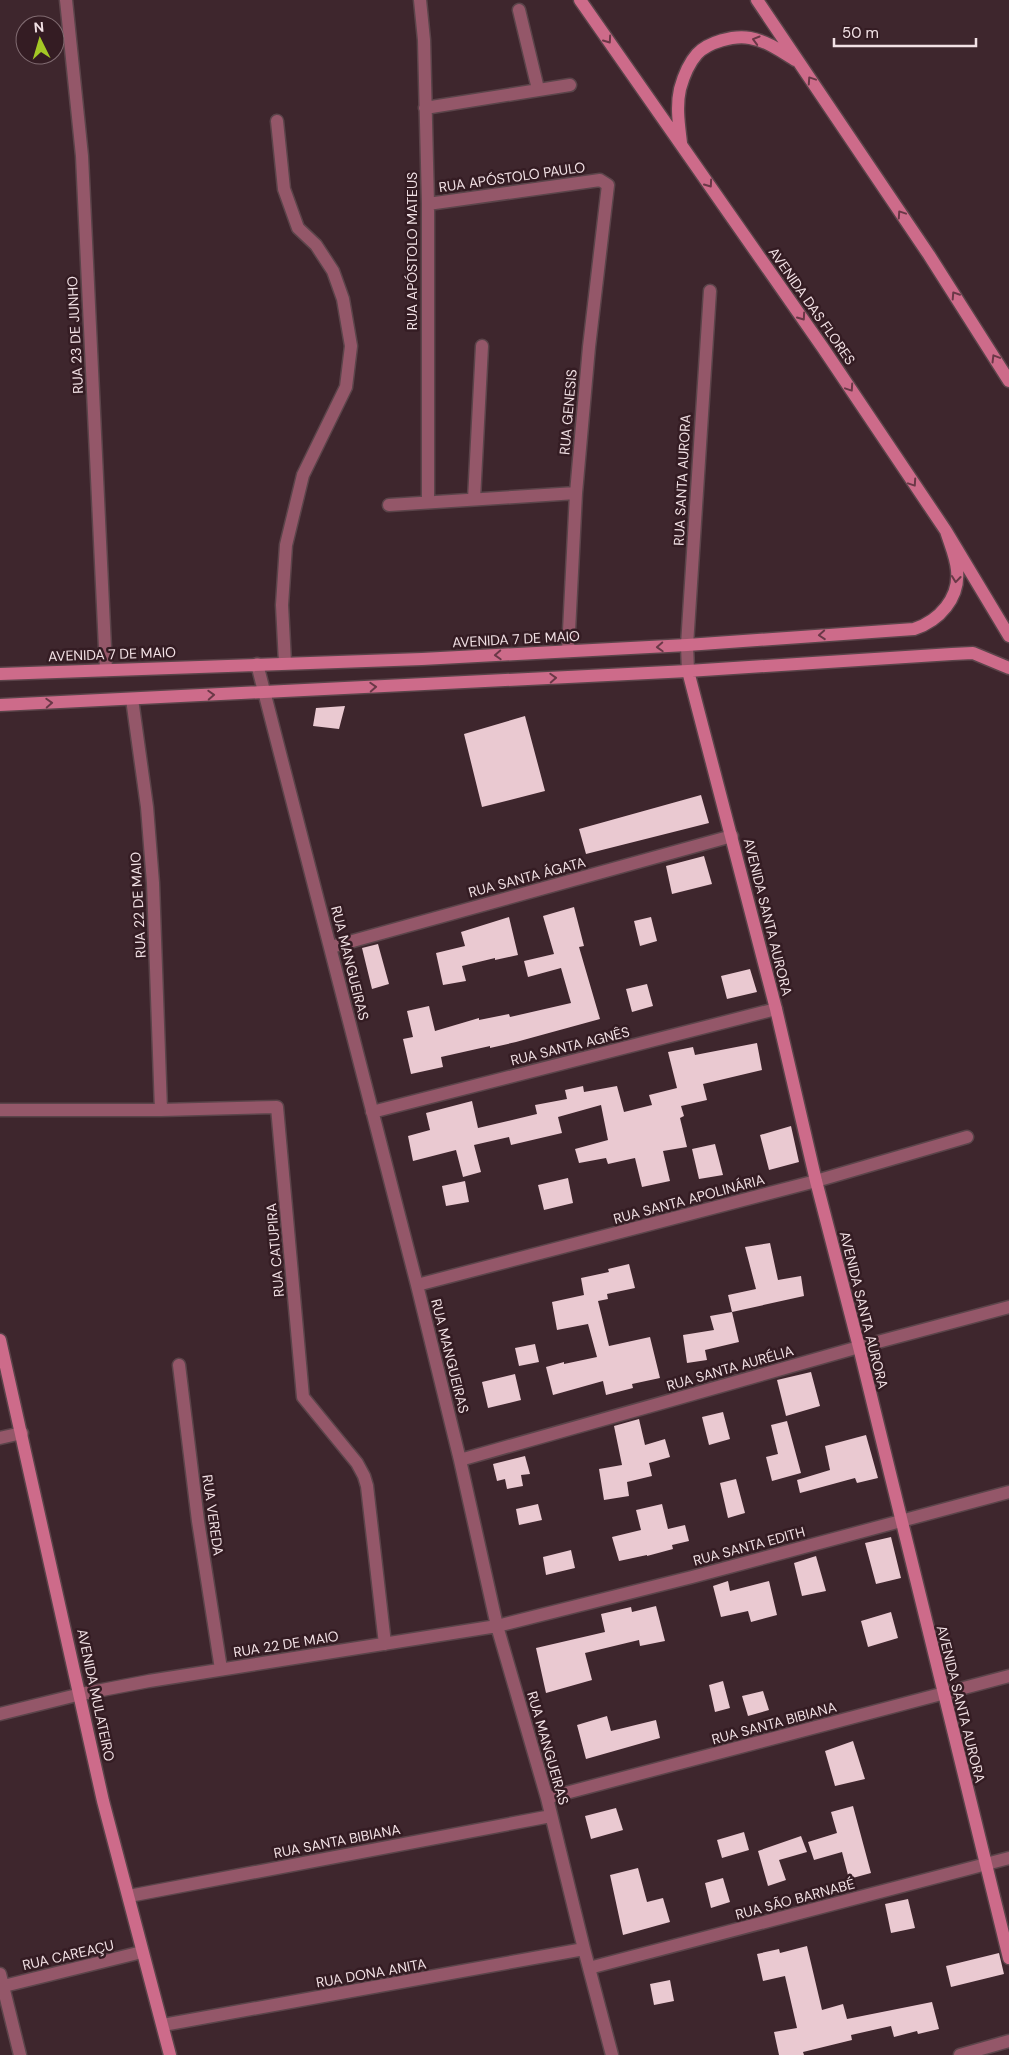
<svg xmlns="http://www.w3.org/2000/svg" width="1009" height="2055" viewBox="0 0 1009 2055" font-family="'DM Sans',sans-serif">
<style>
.building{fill:#eac9d1}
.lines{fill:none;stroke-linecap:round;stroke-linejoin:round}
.street-casing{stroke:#5b444a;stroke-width:15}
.secondary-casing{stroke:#5b444a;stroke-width:15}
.street{stroke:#945769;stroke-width:12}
.secondary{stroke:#cd6b8a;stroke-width:12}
.oneway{stroke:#6a3847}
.labels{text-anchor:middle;stroke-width:5;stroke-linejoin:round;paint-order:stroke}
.street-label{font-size:14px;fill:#f2e1e5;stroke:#341c23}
</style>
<rect width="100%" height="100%" fill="#3e262d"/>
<path class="building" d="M345,706L339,729L313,726L316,708Z
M525,716L545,791L482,807L464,734Z
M701,795L709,823L586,854L579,829Z
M704,856L712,884L672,894L666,866Z
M574,907L584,946L579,947L600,1019L516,1042L490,1048V1046L441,1057L443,1067L411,1074L403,1039L413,1037L407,1011L429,1006L435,1031L479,1018V1020L509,1014L510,1017L571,1003L561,968L528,977L524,961L554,954L543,916Z
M509,917L518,955L495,960V958L462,966L466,981L443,985L436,953L465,946L461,932Z
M651,917L657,941L640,946L634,921Z
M378,944L389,984L372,989L362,948Z
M750,969L757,992L727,999L721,976Z
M647,984L653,1006L632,1012L626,989Z
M757,1043L762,1070L703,1084L707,1100L681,1106L684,1116L680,1118L687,1147L663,1151L670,1181L642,1187L635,1158L608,1164L606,1158L579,1163L575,1149L608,1140L601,1105L558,1117L562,1133L511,1145L509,1137L474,1145L481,1172L463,1177L456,1150L413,1161L408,1136L430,1130L426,1113L472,1101L478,1128L537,1114L535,1105L567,1099L565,1090L583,1086L584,1092L617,1086L624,1112L652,1105L649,1095L677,1088L668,1052L693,1047L695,1055Z
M791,1126L799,1162L769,1170L760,1135Z
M715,1144L723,1175L699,1179L692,1149Z
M568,1178L573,1203L544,1210L538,1185Z
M465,1181L469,1202L446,1206L442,1186Z
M770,1243L778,1280L801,1276L804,1296L732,1312L728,1295L756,1289L745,1247Z
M629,1264L635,1288L607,1294L608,1299L598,1301L609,1346L650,1337L660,1378L632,1384L633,1388L606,1395L603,1381L553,1395L546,1367L564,1362V1364L597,1357L588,1324L557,1330L552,1302L584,1295L581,1278L609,1272L608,1269Z
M732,1312L739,1342L705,1350L707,1360L687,1363L683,1335L714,1330L710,1316Z
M535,1344L539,1362L519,1366L515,1348Z
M811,1372L820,1406L786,1416L777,1380Z
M515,1374L521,1400L488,1408L482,1382Z
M723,1412L730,1439L709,1445L702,1417Z
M639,1419L645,1445L665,1439L670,1457L649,1463L652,1476L627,1482L629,1496L604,1500L599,1469L622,1465L614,1426Z
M787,1421L801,1473L772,1481L766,1457L778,1454L771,1425Z
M866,1435L878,1478L857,1483L855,1478L800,1493L797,1480L830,1470L825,1446Z
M525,1456L530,1474L521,1475L523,1486L507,1489L505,1479L497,1481L493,1464Z
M736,1479L745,1513L728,1518L720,1483Z
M538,1504L542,1520L519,1525L516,1509Z
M662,1504L668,1529L685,1525L689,1541L672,1545L673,1549L647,1556V1555L619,1561L612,1537L641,1530L636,1510Z
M891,1537L901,1578L876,1584L865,1543Z
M571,1550L575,1568L546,1575L543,1557Z
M816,1556L826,1591L802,1596L794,1563Z
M728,1581L730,1591L769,1581L777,1615L751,1622L748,1611L721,1617L713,1586Z
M656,1606L665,1641L640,1646L639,1640L585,1653L592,1680L546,1693L536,1648L605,1632L601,1614L631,1607L632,1612Z
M891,1612L898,1638L868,1647L861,1621Z
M723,1681L730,1708L715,1712L709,1685Z
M763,1691L769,1710L748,1716L742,1696Z
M607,1716L611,1731L656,1720L660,1738L586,1759L577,1725Z
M853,1741L865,1779L835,1786L825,1751Z
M853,1806L871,1873L849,1879L842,1852L814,1860L808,1842L837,1833L831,1812Z
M616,1808L623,1830L591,1839L585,1816Z
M744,1832L749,1850L722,1858L717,1840Z
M801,1836L807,1852L779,1860L786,1880L768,1886L758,1851Z
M638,1868L647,1902L663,1898L670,1922L623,1935L610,1875Z
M723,1878L730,1902L711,1908L705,1883Z
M908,1899L915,1928L891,1933L885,1904Z
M807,1946L822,2010L843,2004L847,2019L932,2002L939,2029L918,2034L917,2031L894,2037L891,2026L851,2035L852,2040L803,2052L804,2055H779L774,2032L797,2028L785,1976L763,1981L757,1954L779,1949L780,1953Z
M999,1953L1004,1974L951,1987L946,1966Z
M670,1980L674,2001L654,2005L650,1984Z"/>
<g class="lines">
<defs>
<path id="street" d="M66,0L82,156L106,670
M420,0L424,40L428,204V502
M519,10L538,89
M425,108L570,85
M277,121L284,189L298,228L316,245L333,271L343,299L351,346L346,387L303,475L286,545L282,605L285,663
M428,204L600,180L608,185L589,347L576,493L568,651
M474,499L482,346
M389,505L576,493
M257,664L417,1285L460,1460L497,1626L547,1798L584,1949L612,2055
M688,671L687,645L710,291
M132,699L147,807L153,883L161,1110
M331,947L732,836
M0,1110H161L277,1107L303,1397L357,1463L364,1476L367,1486L385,1644
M372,1112L776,1009
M417,1285L816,1181L967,1137
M179,1365L198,1521L221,1669
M0,1438L22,1433
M460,1460L859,1347L1009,1307
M0,1714L81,1694L149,1681L497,1626L692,1577L1009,1492
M547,1798L1009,1676
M129,1896L551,1816
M589,1968L1009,1858
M0,1974L20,2055
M0,1987L142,1952
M163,2025L584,1949
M960,2055L1009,2041"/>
<path id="secondary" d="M580,0L823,348L946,531L1009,636
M757,0L929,255L1009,381
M681,143C679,125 676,107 680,89C683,78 689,63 697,54C708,42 734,35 750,38C767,41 781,51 795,60
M688,671L776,1009L816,1181L859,1347L1009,1958
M0,674L422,659L687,645L914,629C939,621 960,598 957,570C956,557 950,544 946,531
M0,705L688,671L952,654L973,653L1009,668
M0,1340L103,1801L170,2055"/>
</defs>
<use href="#street" class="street-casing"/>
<use href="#secondary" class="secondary-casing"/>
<use href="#street" class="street"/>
<use href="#secondary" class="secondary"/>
</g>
<defs><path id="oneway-chevron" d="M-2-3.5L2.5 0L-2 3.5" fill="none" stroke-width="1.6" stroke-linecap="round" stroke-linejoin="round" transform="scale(1.25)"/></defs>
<g class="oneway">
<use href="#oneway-chevron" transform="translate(608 40) rotate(55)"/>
<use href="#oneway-chevron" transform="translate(756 40) rotate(-164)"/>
<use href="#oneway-chevron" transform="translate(811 80) rotate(-124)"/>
<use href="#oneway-chevron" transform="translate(709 184) rotate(55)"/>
<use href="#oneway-chevron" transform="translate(901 214) rotate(-124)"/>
<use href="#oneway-chevron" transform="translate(955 295) rotate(-123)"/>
<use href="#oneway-chevron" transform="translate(802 317) rotate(55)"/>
<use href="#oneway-chevron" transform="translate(995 358) rotate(-121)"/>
<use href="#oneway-chevron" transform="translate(850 388) rotate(56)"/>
<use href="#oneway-chevron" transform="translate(913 483) rotate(56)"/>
<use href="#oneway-chevron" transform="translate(956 579) rotate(96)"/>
<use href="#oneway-chevron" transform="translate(822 635) rotate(176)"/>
<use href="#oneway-chevron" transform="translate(660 647) rotate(177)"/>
<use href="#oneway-chevron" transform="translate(498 655) rotate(177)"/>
<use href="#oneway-chevron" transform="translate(553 678) rotate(-3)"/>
<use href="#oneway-chevron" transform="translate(373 687) rotate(-3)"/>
<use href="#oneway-chevron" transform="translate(211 695) rotate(-3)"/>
<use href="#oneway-chevron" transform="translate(49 703) rotate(-3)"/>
</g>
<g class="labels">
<g class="street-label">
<text transform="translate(512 177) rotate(-8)" y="5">RUA APÓSTOLO PAULO</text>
<text transform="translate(412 251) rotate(-90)" y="5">RUA APÓSTOLO MATEUS</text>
<text transform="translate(812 306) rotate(55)" y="5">AVENIDA DAS FLORES</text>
<text transform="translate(75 335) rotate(-93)" y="5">RUA 23 DE JUNHO</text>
<text transform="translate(568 412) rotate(-85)" y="5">RUA GENESIS</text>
<text transform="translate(682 480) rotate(-87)" y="5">RUA SANTA AURORA</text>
<text transform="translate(516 639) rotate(-3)" y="5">AVENIDA 7 DE MAIO</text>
<text transform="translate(112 654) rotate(-2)" y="5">AVENIDA 7 DE MAIO</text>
<text transform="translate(527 877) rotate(-15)" y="5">RUA SANTA ÁGATA</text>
<text transform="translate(138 905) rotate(-93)" y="5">RUA 22 DE MAIO</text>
<text transform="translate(768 917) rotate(76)" y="5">AVENIDA SANTA AURORA</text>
<text transform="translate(350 963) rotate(76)" y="5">RUA MANGUEIRAS</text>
<text transform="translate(570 1046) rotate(-14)" y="5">RUA SANTA AGNÊS</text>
<text transform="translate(689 1199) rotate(-15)" y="5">RUA SANTA APOLINÁRIA</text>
<text transform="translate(275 1250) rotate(-95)" y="5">RUA CATUPIRA</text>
<text transform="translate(864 1310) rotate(76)" y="5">AVENIDA SANTA AURORA</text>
<text transform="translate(450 1356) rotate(76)" y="5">RUA MANGUEIRAS</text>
<text transform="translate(730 1368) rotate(-16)" y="5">RUA SANTA AURÉLIA</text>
<text transform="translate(213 1515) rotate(82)" y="5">RUA VEREDA</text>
<text transform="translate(749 1546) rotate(-15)" y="5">RUA SANTA EDITH</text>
<text transform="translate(286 1644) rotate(-9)" y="5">RUA 22 DE MAIO</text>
<text transform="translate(96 1695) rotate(78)" y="5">AVENIDA MULATEIRO</text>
<text transform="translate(961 1704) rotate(76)" y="5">AVENIDA SANTA AURORA</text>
<text transform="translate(774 1723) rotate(-15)" y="5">RUA SANTA BIBIANA</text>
<text transform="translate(548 1748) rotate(74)" y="5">RUA MANGUEIRAS</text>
<text transform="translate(337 1841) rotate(-11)" y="5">RUA SANTA BIBIANA</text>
<text transform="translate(795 1899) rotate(-15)" y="5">RUA SÃO BARNABÉ</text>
<text transform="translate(68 1955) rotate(-13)" y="5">RUA CAREAÇU</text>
<text transform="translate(371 1973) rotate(-10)" y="5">RUA DONA ANITA</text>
</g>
</g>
<g transform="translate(40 40) rotate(355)"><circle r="24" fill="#341c23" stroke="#806b71"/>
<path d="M0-4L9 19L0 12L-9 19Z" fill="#a4c825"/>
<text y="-8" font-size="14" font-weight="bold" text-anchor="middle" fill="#f2e1e5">N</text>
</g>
<path d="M834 38v8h142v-8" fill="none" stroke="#f2e1e5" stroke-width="2.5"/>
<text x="842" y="38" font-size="15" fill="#f2e1e5" stroke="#341c23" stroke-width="4" paint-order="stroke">50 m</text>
</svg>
